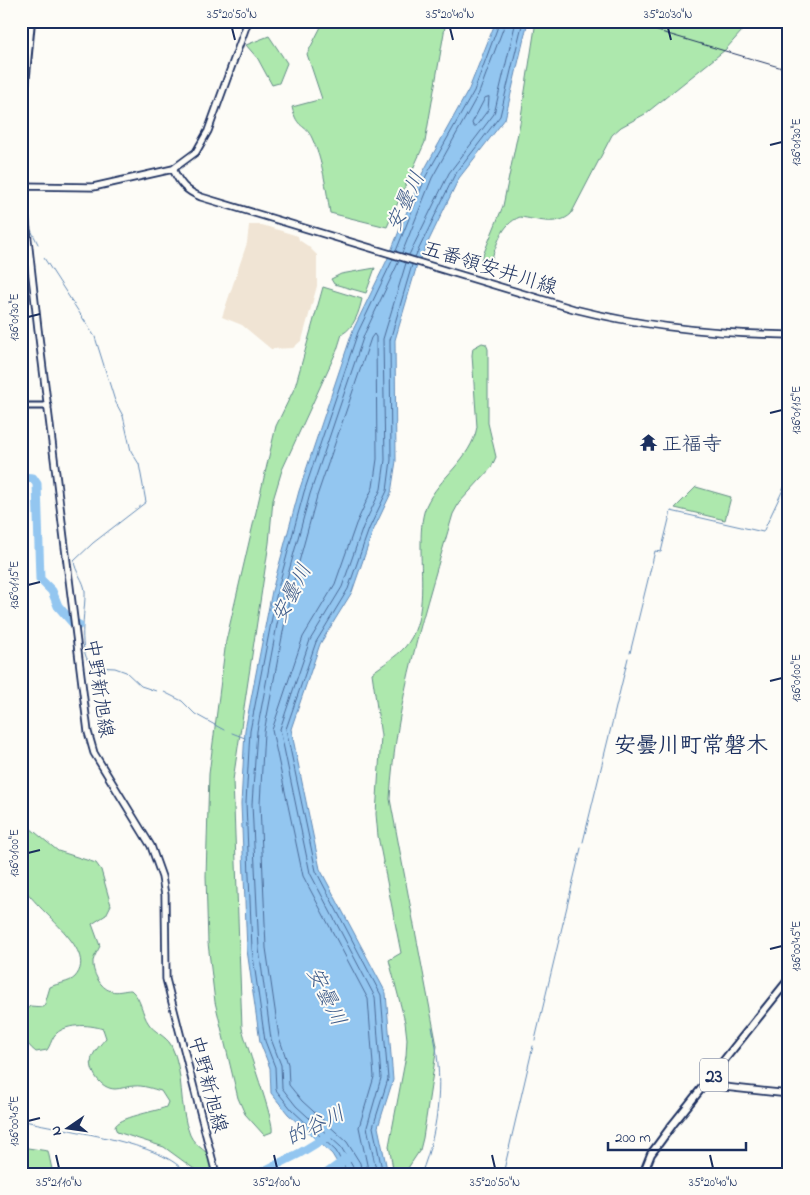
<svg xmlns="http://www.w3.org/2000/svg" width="810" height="1195" viewBox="0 0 810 1195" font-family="'Indie Flower','Klee One',sans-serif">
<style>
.built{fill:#f0e4d4}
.green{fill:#ade8ad;stroke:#648c86}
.water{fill:#93c6f0;stroke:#638ab6}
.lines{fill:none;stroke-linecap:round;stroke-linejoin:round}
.shore{stroke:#4b6b98;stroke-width:1}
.stream{stroke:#638ab6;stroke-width:1}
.river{stroke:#93c6f0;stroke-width:9}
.tertiary-casing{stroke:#1b2f5e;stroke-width:9}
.secondary-casing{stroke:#1b2f5e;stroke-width:9}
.primary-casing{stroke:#1b2f5e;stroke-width:10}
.tertiary{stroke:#fdfcf7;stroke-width:5}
.secondary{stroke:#fdfcf7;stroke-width:5.5}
.primary{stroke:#fdfcf7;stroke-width:6}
.rail{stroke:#1b2f5e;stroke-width:1}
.ticks{fill:none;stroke:#1b2f5e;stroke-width:2}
.labels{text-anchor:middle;stroke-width:4;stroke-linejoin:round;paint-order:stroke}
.shield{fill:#fdfcf7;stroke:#5f6c8c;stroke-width:1}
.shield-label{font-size:19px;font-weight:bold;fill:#1b2f5e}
.street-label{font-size:20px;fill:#1b2f5e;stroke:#fdfcf7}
.poi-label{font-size:20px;fill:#1b2f5e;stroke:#fdfcf7;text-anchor:start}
.water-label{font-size:21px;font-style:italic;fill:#3f5c8a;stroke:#fdfcf7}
.quarter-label{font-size:22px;font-weight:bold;fill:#1b2f5e;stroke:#fdfcf7}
.neatline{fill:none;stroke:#1b2f5e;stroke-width:2}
.ticks-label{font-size:12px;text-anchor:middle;fill:#1b2f5e}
</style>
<rect width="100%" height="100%" fill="#fdfcf7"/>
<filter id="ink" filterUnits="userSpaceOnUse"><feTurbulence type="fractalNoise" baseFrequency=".02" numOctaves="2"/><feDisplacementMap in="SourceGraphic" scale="10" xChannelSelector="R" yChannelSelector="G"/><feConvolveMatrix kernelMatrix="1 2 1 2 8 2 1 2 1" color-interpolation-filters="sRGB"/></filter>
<g filter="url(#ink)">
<path class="built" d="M249,225H262L298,236L299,240L308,246L317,255V286L302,340L293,348L271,349L242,325L222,317L247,243Z"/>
<path class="green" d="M324,21H446L425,142L387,227L330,213C326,188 323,161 312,138C305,123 297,130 292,107L322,99L307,54Z
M536,21H748L742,31L725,50L645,114L621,127L612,135L571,214C557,227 537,219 520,217C501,224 497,245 490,263L481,260L503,206L520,123Z
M269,36L287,63L279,83L272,85L258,59L246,45Z
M375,268L366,293L334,284L331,279L341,274Z
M323,287L362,299C359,312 354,328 342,334L337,350L282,470L273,500L269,543L233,780L242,1028C246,1045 275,1122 272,1132L264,1135L245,1114L238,1098L215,1002L208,943L206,876L209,774L226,641L276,426L295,387Z
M482,343L486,344L488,349V423L496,457L491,468L459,503L453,514C426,607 395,702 390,799L437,1046L423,1138L420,1150L404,1174H394L389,1146L406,1056L407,1039L405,1022L389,960L401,953L378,836L376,814L381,736L372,673C382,665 396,657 405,647C427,621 421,580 421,548C421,534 421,519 426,506C439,477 471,460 477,427L472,355L473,348Z
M696,487L731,497L725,520L675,508Z
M21,824L30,828L58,851L96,863L101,870L111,905L106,915L92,924L100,946C98,951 94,956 93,961C92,972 100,988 111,991C118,993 124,990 131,990C142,999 141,1013 149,1024C154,1032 166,1036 171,1045C185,1072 178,1107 190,1135C195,1147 210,1152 216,1163L214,1174H201L164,1147L117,1132L115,1127C118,1117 155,1112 166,1107L168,1102L161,1091C153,1089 143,1085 134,1086C128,1086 121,1089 115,1089C101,1089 88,1071 92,1057C95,1050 101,1044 106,1038L103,1029C89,1024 64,1023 54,1036C51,1041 50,1046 47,1050L36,1052C24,1043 21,1031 21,1016L30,1006L44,1007L50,987C58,983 69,983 75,977C101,948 30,909 21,881C18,871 21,837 21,824Z
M21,1147L48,1151L53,1174H21Z"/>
<path class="water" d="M496,21H528L505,119L459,178L417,265L395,340L396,461L391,493L373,531L352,592L320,644L291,729L320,869L386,993L393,1080L378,1127L388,1174H344L332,1154L288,1114L271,1093L270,1068L260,1042L247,950L241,804L245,730L272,591L299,491L353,330L389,256L422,174L469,89Z"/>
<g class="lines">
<path class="shore" d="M489,97L488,110L476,126H473L472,123L485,98Z
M396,251L426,176L474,91L500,21
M402,253L432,178L479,93L506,21
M409,255L449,173L494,114L516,21
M415,257L454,176L500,116L523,21
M348,1174L336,1151L292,1110L276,1090L275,1067L265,1041L252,949L246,803L250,731L277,592L304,492L358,332L393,259
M354,1174L353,1167L341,1147L296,1106L282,1088L281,1065L271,1039L259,949L252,804L257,731L283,593L310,494L364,335L399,261
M362,1174L360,1163L347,1142L302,1101L289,1085L288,1064L279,1037L266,948L260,804L264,732L290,595L317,496L371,338L374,334L376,337L377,459L373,487L356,524L335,584L303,637L272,730L303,876L368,999L374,1077L359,1127L369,1174
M377,1174L367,1127L381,1078L375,997L310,873L280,729L310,640L342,587L363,527L381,489L385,460L383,339L406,263
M383,1174L373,1127L388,1079L381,995L316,871L286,729L316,642L348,589L369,529L387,491L391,460L390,340L412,265"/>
<path class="stream" d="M29,226L38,244
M44,258L95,337L115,401L123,416L131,451L139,464L146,502L93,543L74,561C75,572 84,580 85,591C86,610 75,655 94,667L115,668L126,672L141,686L156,691
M630,653L655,551L661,552L671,511L763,532L789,477
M164,692L182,701L195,714L224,730
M232,733L245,738
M583,842L628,658
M535,1040L581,848
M21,1120C58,1130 167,1142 186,1174
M421,1174C440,1127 444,1076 432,1027
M503,1174L533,1046"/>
<path class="river" d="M21,477L33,478L37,484L40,579L52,591L58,606L72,622L79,625
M258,1174L300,1153L328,1136
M326,1174L348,1158"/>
<defs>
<path id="tertiary" d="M21,406H48"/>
<path id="secondary" d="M173,169C180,184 186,191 201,197L574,309C645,327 715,334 789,335
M21,186L93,187L173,169L196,152L208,131L248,21
M22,186L38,329L88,732L94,753L151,846L162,877L165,895L166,979L216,1174
M706,1085L789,1094"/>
<path id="primary" d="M21,128L31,21
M21,181L22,186
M643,1174L651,1154L673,1124L789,979"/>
</defs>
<use href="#tertiary" class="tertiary-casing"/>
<use href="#secondary" class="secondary-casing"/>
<use href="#primary" class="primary-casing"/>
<use href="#tertiary" class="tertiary"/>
<use href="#secondary" class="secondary"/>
<use href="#primary" class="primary"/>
<path class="rail" d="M624,21L789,70"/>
</g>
</g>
<path class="ticks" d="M232,28L235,40M450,28L453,40M668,28L671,40M770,145L782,142M28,317L40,314M770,413L782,410M28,585L40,582M770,681L782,678M28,853L40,850M770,949L782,946M28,1121L40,1118M56,1155L59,1168M274,1155L277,1168M492,1155L495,1168M710,1155L713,1168"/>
<defs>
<symbol id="temple-bare" viewBox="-9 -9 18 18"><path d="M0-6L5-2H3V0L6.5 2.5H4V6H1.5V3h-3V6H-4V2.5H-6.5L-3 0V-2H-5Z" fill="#1b2f5e" stroke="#fdfcf7" stroke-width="2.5" paint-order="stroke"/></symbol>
</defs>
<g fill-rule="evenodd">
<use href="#temple-bare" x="636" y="430" width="25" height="25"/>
</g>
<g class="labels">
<rect class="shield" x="700" y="1058.5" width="28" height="33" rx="4"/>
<g class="shield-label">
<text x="714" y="1082">23</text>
</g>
<g class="street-label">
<text transform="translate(490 267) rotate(17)" y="7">五番領安井川線</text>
<text transform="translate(100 688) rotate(81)" y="7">中野新旭線</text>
<text transform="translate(209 1084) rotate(75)" y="7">中野新旭線</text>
</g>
<g class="poi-label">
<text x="662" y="450">正福寺</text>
</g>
<g class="water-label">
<text transform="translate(405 201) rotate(-65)" y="7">安曇川</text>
<text transform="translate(291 593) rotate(-63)" y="7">安曇川</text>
<text transform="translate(327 996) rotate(64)" y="7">安曇川</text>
<text transform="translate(315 1125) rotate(-26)" y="7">的谷川</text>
</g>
<g class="quarter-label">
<text x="691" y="752">安曇川町常磐木</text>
</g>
</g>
<rect width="810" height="1195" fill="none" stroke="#fdfcf7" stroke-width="55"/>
<g transform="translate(68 1128) rotate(257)" stroke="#fdfcf7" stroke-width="4" paint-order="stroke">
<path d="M0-4L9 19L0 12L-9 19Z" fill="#1b2f5e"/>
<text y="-8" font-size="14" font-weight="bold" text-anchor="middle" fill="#1b2f5e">N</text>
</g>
<path d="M608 1142v8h138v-8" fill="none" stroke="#1b2f5e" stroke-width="2.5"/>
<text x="615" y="1142" font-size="15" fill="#1b2f5e" stroke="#fdfcf7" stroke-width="4" paint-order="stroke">200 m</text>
<rect x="28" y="28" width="754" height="1140" class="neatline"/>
<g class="ticks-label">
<text x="232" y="18">35°20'50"N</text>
<text x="450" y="18">35°20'40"N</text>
<text x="668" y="18">35°20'30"N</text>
<text transform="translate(796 142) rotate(-90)" y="4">136°01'30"E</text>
<text transform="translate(14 317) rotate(-90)" y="4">136°01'30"E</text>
<text transform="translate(796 410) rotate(-90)" y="4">136°01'15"E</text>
<text transform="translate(14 585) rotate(-90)" y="4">136°01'15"E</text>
<text transform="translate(796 678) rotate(-90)" y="4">136°01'00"E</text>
<text transform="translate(14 853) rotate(-90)" y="4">136°01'00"E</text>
<text transform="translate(796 946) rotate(-90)" y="4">136°00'45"E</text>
<text transform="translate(14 1121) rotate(-90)" y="4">136°00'45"E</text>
<text x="59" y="1186">35°21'10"N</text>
<text x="277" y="1186">35°21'00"N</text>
<text x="495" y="1186">35°20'50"N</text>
<text x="713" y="1186">35°20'40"N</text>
</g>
</svg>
